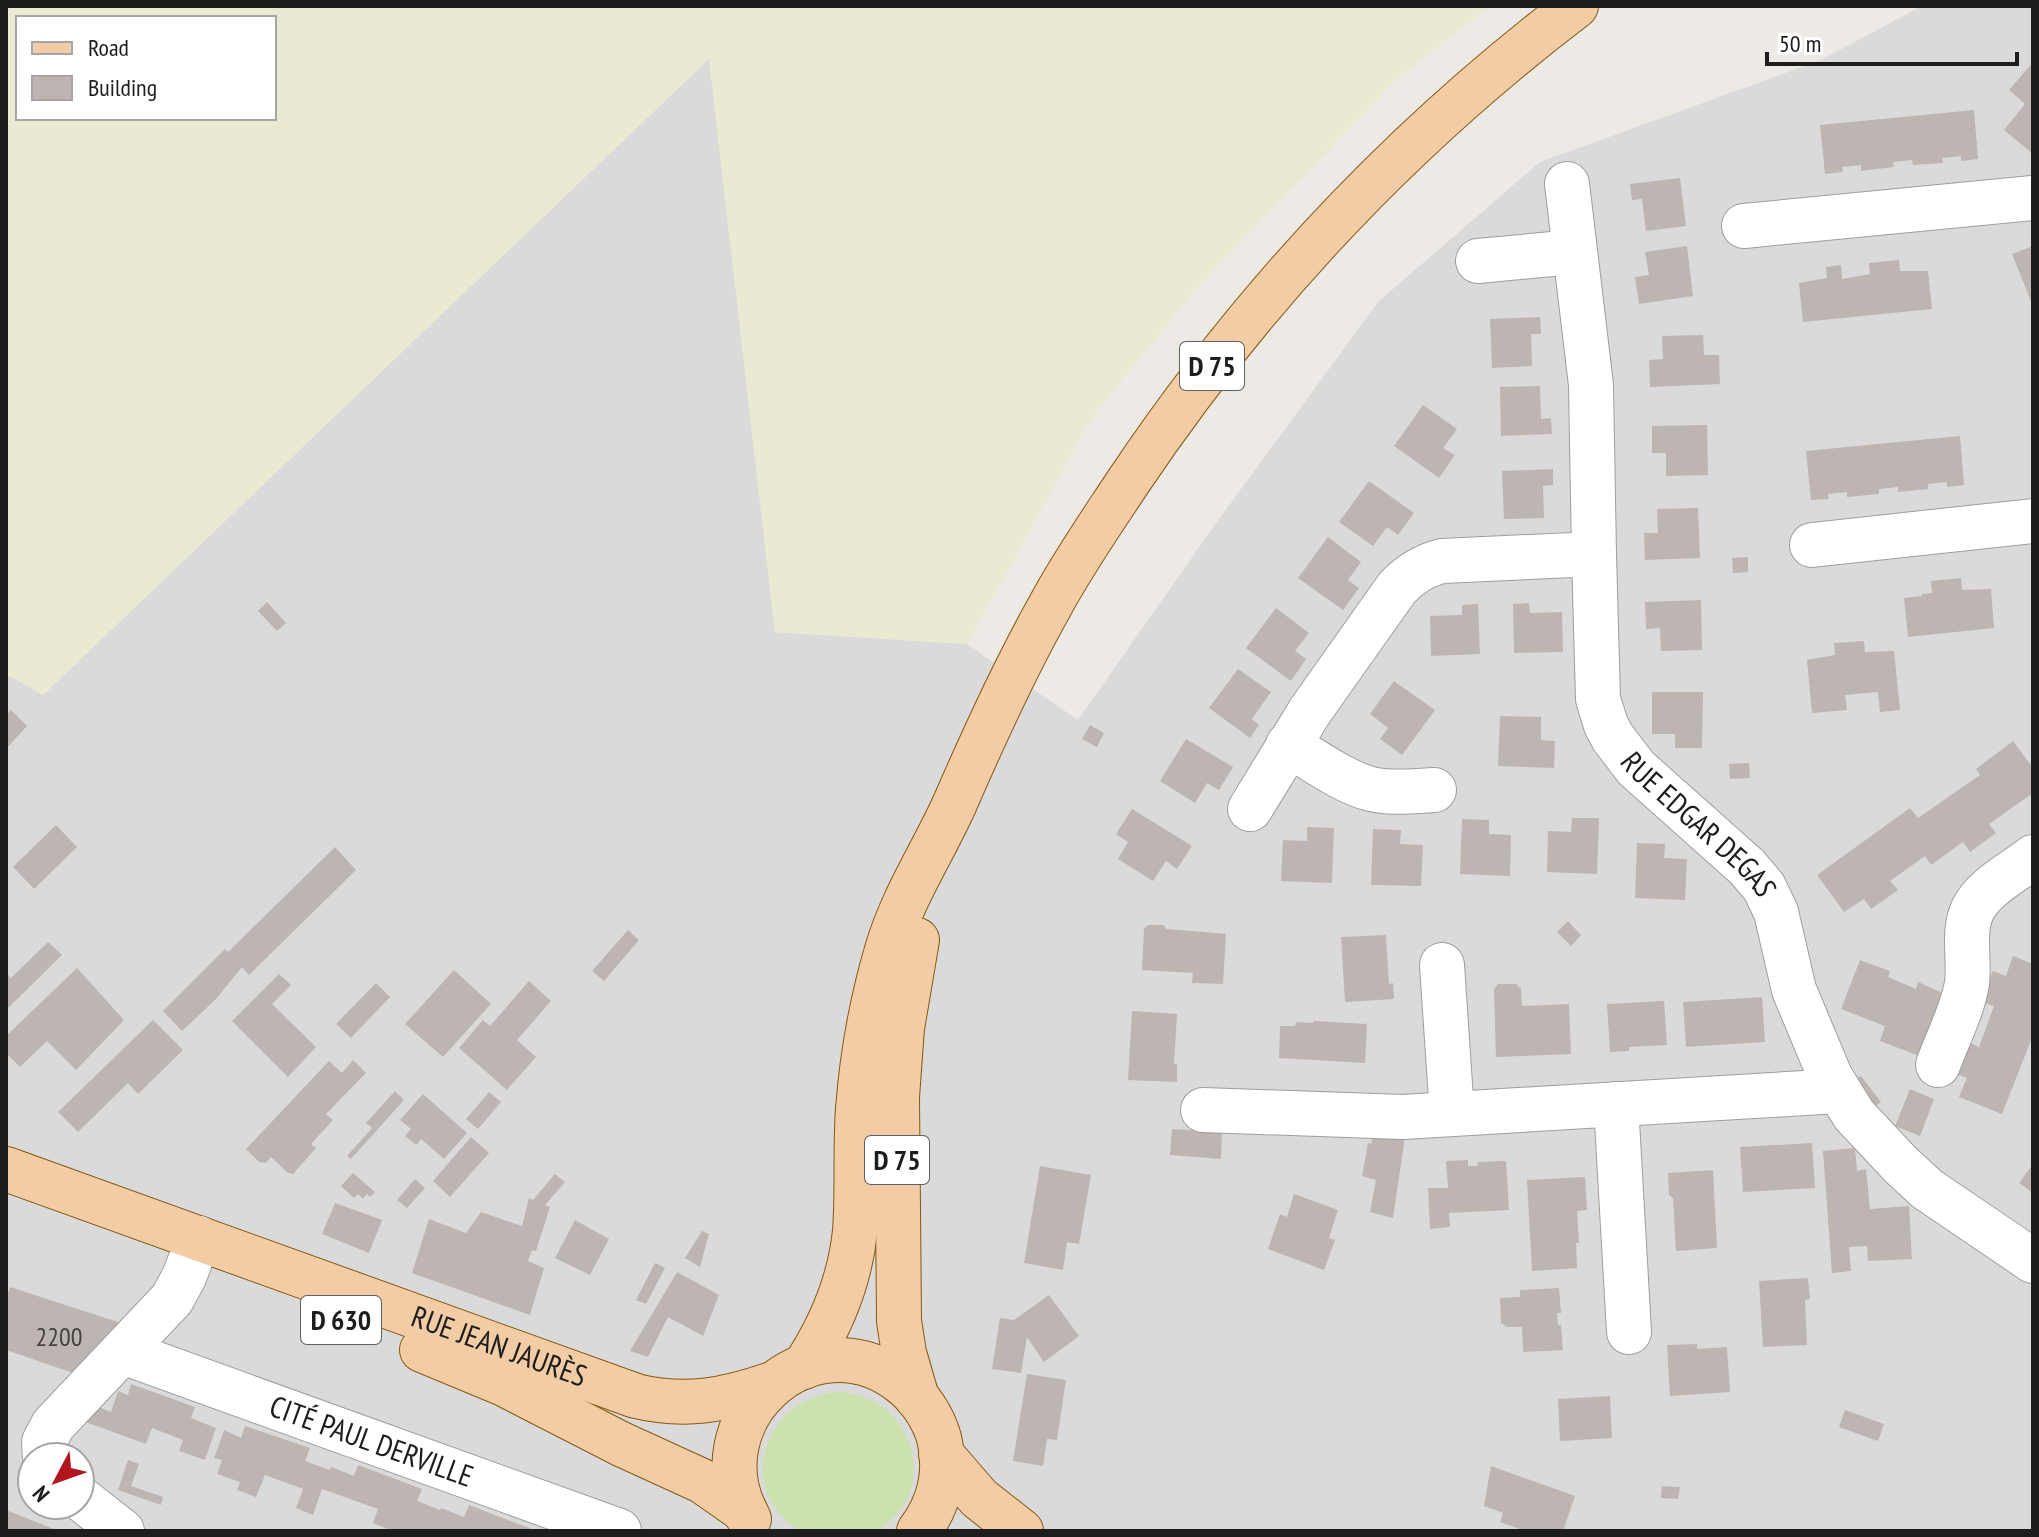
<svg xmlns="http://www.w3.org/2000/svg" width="2039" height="1537" viewBox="0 0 2039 1537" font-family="'PT Sans Narrow',sans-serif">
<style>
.residential{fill:#dbdada;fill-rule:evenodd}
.farmland{fill:#e9ead1;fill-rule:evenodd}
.grass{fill:#cbe2af}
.building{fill:#bdb5b1}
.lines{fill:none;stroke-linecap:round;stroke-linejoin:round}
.minor-casing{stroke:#9e9e9e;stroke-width:46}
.major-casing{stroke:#865810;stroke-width:46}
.minor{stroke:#fff;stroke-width:44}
.major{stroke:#f1cca4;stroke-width:44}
.labels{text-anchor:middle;stroke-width:6;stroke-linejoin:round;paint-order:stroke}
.number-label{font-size:26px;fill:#454342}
.shield{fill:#fff;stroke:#616161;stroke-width:2}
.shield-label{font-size:28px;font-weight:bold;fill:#1d1d1d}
.street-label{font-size:30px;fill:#1d1d1d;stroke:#fff}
</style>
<rect width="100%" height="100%" fill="#ede9e4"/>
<path class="residential" d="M1922,6H2033V1531H6V674L43,695L709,58L775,632L967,644L1078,720L1214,526L1378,302L1540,162L1821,60ZM32,1457H80V1505H32Z"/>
<path class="farmland" d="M6,6H1490L1394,81L1193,292L1092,417L967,644L775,632L709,59L43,695L6,674ZM18,18H274V118H18Z"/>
<path class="grass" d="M838,1392C913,1395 944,1490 877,1531H800C733,1491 763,1398 838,1392Z"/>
<path class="building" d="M2033,62V154L2004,130L2025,104L2009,90Z
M1974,110L1978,159L1961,161V156L1942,158L1943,163L1913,165L1912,160L1893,162L1894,167L1877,169L1861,171V165L1842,167L1843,172L1825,174L1820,125Z
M1680,178L1686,226L1646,231L1642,199L1632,200L1630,184Z
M1687,246L1693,296L1639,304L1635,277L1649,275L1645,252Z
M2033,246V306L2012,254Z
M1899,260L1900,271H1928L1932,309L1803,322L1799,283L1827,278L1826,267L1841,265L1842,279L1870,274L1869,263Z
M1540,317L1541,334H1531L1532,366L1492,368L1490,319Z
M1703,335L1704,355H1719L1720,384L1650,387L1649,360L1663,359L1662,336Z
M1540,386L1541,419L1551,418L1552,434L1501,436L1500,387Z
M1423,405L1457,429L1443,448L1455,455L1439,478L1394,446Z
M1707,425L1708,475L1666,476V453H1652V426Z
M1960,436L1964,485L1947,487V482L1928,484V489L1898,492V487L1879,489V494L1847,497V492L1828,494L1829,499L1811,500L1806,451Z
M1553,469V485L1543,486L1544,518L1504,519L1502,471Z
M1369,481L1414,513L1398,535L1387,527L1373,546L1339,522Z
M1698,508L1700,558L1645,560L1644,533H1658L1657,509Z
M1328,537L1361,562L1348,580L1359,588L1343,610L1298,578Z
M1748,557V572L1733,573L1732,558Z
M1961,578L1962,590L1991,589L1994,628L1908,637L1904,598L1922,596V594L1932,593L1931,581Z
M1701,600L1702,650L1661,651L1660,628L1646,629L1645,602Z
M267,602L286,623L277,631L258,611Z
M1529,603L1530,613L1562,612L1563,652L1514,653L1513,604Z
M1478,604L1480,654L1431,656L1430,616L1462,615V605Z
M1276,608L1309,633L1295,651L1306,659L1291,681L1246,648Z
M1864,641L1865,652L1894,651L1900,710L1880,712L1878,692L1845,695L1847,710L1812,713L1807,660L1835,655L1834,643Z
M1238,669L1271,692L1252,719L1259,725L1250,738L1209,708Z
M1394,681L1435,710L1402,755L1380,739L1388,728L1370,714Z
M1652,692H1703L1702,748H1675V734H1652Z
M11,710L27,726L6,749V715Z
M1500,716L1541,717V740L1555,741L1554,768L1498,766Z
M1090,725L1104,733L1097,747L1082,739Z
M1186,739L1233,767L1219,790L1207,783L1195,803L1160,781Z
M2013,741L2033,768V793L1989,824L1996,833L1970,852L1963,842L1931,865L1925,856L1890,881L1898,890L1871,909L1864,899L1844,912L1817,875L1910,808L1918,818L1980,775L1976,769Z
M1749,763L1750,778L1730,779L1729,764Z
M1132,809L1192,846L1177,869L1166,861L1153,881L1118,859L1128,842L1116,834Z
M1572,818H1599L1597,874L1547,872L1548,831L1571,832Z
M1462,819L1489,820V834L1511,835L1510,876L1460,874Z
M56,825L77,847L34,889L13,867Z
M1307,827L1334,828L1332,883L1281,881L1283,840L1307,841Z
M1373,829L1401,830L1400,844L1423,845L1421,886L1371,885Z
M1637,843L1665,844L1664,858L1687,859L1685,900L1635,898Z
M335,847L356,870L249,975L242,967L216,999L182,1031L163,1011L225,949L228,952Z
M1568,921L1581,935L1571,946L1557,932Z
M1149,925H1163L1167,929L1226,934L1223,984L1192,983L1193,973L1142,970L1144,928Z
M628,930L639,940L604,981L592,971Z
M1386,935L1389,984L1393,983L1394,999L1345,1002L1341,937Z
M48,942L62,955L6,1010V973L11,978Z
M2013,956L2033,964V1035L2002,1114L1959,1097L1967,1078L1953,1073L1966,1041L1979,1047L1994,1006L1980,1002L1993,971L2006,976Z
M1860,960L1890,971L1888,977L1916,989L1918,982L1949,996L1922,1057L1880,1041L1885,1026L1841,1009Z
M77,968L124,1020L76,1070L47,1041L20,1067L6,1053V1036Z
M454,970L491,1004L443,1057L405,1024Z
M279,974L291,985L272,1004L316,1047L288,1077L232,1021Z
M529,981L551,1001L517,1040L536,1057L507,1090L459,1048L483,1020L490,1026Z
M376,983L390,997L351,1038L336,1024Z
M1498,984H1516L1521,989L1522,1006L1569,1004L1571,1054L1496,1057L1494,989Z
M1762,997L1765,1042L1686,1047L1683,1002Z
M1664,1001L1667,1045L1629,1047V1051L1610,1052L1607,1004Z
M1132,1011L1177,1014L1174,1064H1177V1082L1128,1080Z
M153,1020L183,1050L138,1094L128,1083L78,1132L58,1112Z
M1314,1021L1367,1024L1365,1063L1279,1058L1280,1026H1295L1296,1022L1313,1023Z
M353,1060L366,1073L326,1114L333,1120L311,1144L316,1148L293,1174L288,1173L271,1157L266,1163L259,1162L246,1149L329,1061L342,1073Z
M1861,1076L1881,1102L1873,1108L1852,1080Z
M1910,1089L1934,1099L1920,1136L1895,1126Z
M395,1091L404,1100L351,1159L347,1156L372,1128L366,1123Z
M489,1092L501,1102L478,1129L466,1119Z
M423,1094L467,1133L444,1159L421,1139L416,1145L405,1136L411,1129L400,1120Z
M1172,1129L1222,1132L1221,1159L1170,1155Z
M1373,1135L1405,1137L1393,1218L1370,1212L1376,1180L1362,1176L1368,1143L1371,1144Z
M471,1137L489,1153L450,1197L433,1181Z
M1812,1143L1815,1188L1743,1192L1740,1147Z
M1855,1148L1857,1171L1866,1169L1870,1209L1909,1206L1912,1259L1868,1261L1867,1246L1849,1247L1851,1271L1832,1273L1823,1151Z
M1468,1160V1166H1477L1478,1162L1506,1161L1509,1210L1449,1213L1450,1227L1430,1229L1428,1188H1448L1446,1161Z
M2033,1164V1193L2019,1183Z
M1040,1166L1091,1175L1079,1244L1067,1242L1063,1270L1024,1263Z
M1713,1170L1717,1248L1676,1251L1673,1198L1669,1195L1668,1173Z
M353,1173L375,1192L370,1197L367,1194L363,1199L358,1194L354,1198L341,1186Z
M555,1174L565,1182L545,1205L550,1207L536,1251L532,1250L528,1261L544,1268L530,1315L412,1273L429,1219L466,1233L481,1212L522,1226L529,1198L533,1200Z
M1585,1177L1587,1210L1577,1211L1579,1243H1576L1577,1268L1532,1271L1527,1180Z
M415,1179L425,1188L407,1208L397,1200Z
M1294,1194L1338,1210L1329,1238L1335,1240L1324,1270L1268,1249L1280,1214L1287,1217Z
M335,1203L382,1220L369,1253L322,1234Z
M575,1220L609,1239L590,1275L555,1258Z
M702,1231L709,1234L700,1267L685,1258Z
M655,1263L665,1268L646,1304L636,1300Z
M677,1272L719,1295L703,1336L668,1317L648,1357L630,1351Z
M1808,1278L1810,1299L1805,1300L1807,1345L1763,1347L1759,1281Z
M10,1287L124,1324L79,1375L6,1350V1300Z
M1559,1288L1561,1313H1557L1558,1325H1561L1563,1350L1523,1352L1522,1327H1507L1501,1323L1500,1298L1520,1297V1290Z
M1049,1295L1079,1336L1044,1362L1027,1337L1021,1373L992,1369L1000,1318L1014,1320Z
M1697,1344V1349L1727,1347L1730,1392L1670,1396L1667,1345Z
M1027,1374L1066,1380L1057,1440L1047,1439L1043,1466L1013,1461Z
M131,1384L195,1407L191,1418L216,1428L205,1460L179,1451L183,1440L152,1428L146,1444L80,1420L93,1405L111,1412L118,1391L128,1395Z
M1610,1396L1612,1438L1560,1441L1558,1399Z
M1845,1410L1884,1424L1878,1441L1839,1427Z
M245,1426L310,1448L305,1461L329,1470L331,1467L354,1476L358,1465L422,1489L417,1501L440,1510L441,1508L464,1517L469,1505L537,1531H393L373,1523L378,1509L322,1489L313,1515L296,1508L303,1489L265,1475L256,1497L237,1490L240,1482L217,1474L222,1460L214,1458L224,1430L241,1438Z
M128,1460L139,1464L131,1486L163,1497L161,1505L118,1490Z
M1491,1466L1575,1496L1563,1531H1525L1500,1522L1503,1513L1484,1506Z
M1662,1486L1680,1487L1678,1499L1661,1498Z
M6,1510L59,1531H6Z"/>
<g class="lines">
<defs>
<g id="minor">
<path d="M1567,184L1591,385L1594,554"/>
<path d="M1744,226L2033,198"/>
<path d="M1478,261L1574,252"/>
<path d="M1812,545L2033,521"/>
<path d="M1288,745C1313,759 1343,782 1371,789C1391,794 1414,791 1434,790"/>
<path id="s1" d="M1250,809L1310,711L1397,588C1410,574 1423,566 1442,561L1594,554L1598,699L1606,725L1613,738L1636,768L1747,867L1764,887L1776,912L1794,990L1830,1076L1854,1115L1901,1165L1927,1189L2033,1261"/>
<path d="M1442,965L1452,1114"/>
<path d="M1938,1065C1947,1040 1963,1009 1967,983C1970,960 1962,931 1973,909C1984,887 2014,872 2033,857"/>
<path d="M1616,1104L1629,1332"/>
<path d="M1203,1110L1403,1117L1838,1091"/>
<path id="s2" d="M123,1352L619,1531"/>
<path d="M45,1457L44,1442L53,1425L172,1299L184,1277L199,1238"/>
<path d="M80,1498L122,1531"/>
</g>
<g id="major">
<path d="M917,940L902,1028L897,1097L899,1321L904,1353L917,1398"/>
<path id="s3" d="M6,1169L636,1396C685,1408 726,1400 772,1384"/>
<path d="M422,1350L504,1384L621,1444L702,1481L745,1511"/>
<path d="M804,1367C831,1326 850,1280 855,1231C858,1191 855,1150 858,1109C862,1056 872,1001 887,950C902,898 933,852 955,803C984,736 1014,670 1050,606C1073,563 1101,523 1128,482C1250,300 1401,139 1576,6"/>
<path d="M941,1454L979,1498L1021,1531"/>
<path d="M749,1519C693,1420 811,1312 902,1383C919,1396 933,1417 939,1438C947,1472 940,1503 919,1531"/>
</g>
</defs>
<use href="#minor" class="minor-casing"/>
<use href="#major" class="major-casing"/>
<use href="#minor" class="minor"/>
<use href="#major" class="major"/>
</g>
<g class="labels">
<g class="number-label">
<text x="59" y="1346">2200</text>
</g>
<g class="shield">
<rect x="1180" y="342" width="64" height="48" rx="6"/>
<rect x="865" y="1136" width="64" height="48" rx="6"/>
<rect x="301" y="1296" width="80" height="48" rx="6"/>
</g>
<g class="shield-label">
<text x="1212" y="376">D 75</text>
<text x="897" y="1170">D 75</text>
<text x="341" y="1330">D 630</text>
</g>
<g class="street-label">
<text dy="10" stroke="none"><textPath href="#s1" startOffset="780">RUE EDGAR DEGAS</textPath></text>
<text dy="10" stroke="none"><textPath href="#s3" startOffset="524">RUE JEAN JAURÈS</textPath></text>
<text dy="10" stroke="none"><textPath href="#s2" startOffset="264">CITÉ PAUL DERVILLE</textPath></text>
</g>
</g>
<rect width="2039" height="1537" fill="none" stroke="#1d1d1d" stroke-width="16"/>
<rect x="16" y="16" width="260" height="104" fill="#ffffff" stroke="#a5a5a5" stroke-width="2"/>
<rect x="32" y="42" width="40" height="12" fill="#f1cca4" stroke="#a5a5a5" stroke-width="2"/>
<text x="88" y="56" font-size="24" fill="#1d1d1d">Road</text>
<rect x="32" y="76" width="40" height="24" fill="#bdb5b1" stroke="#a5a5a5" stroke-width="2"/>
<text x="88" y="96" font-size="24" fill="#1d1d1d">Building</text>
<g transform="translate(56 1481) rotate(229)"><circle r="38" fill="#ffffff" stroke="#a5a5a5" stroke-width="2"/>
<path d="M0-6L14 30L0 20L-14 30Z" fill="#b4161f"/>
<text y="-12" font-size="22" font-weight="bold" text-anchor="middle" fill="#1d1d1d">N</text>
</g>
<path d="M1767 52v12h250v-12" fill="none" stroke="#1d1d1d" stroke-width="4"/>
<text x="1779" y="52" font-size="24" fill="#1d1d1d" stroke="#ffffff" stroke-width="6" paint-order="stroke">50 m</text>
</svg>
